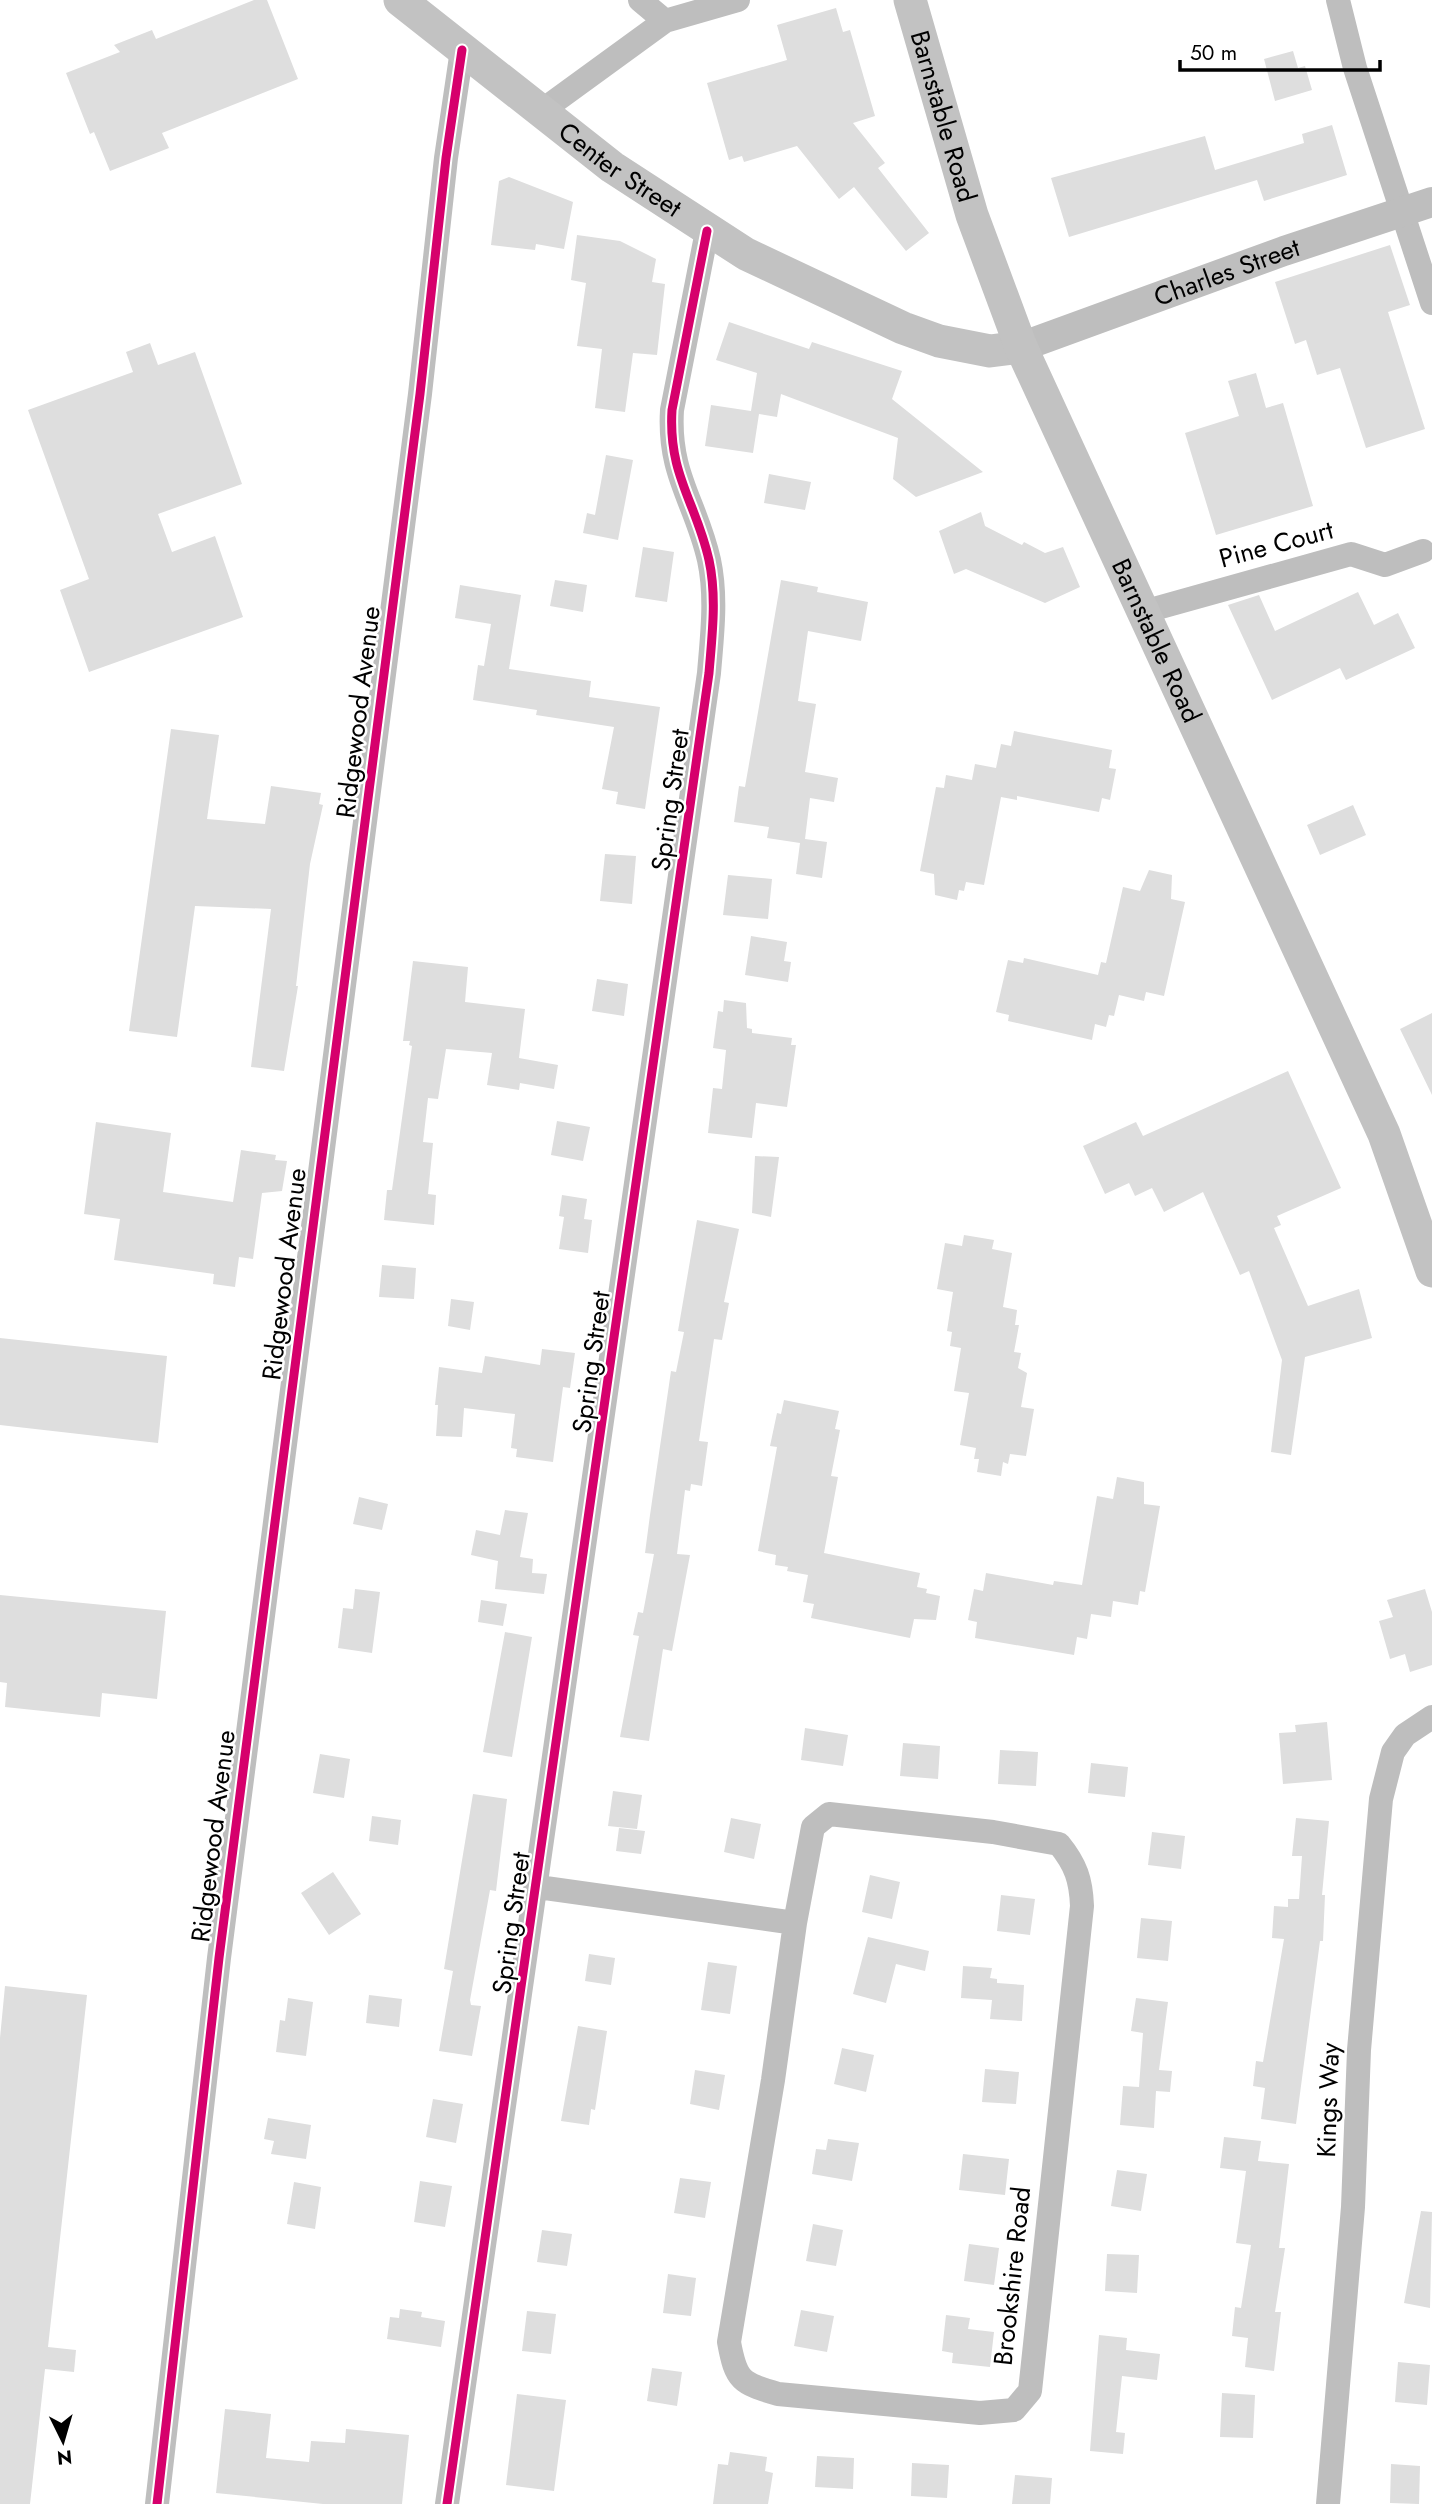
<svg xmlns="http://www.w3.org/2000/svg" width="1432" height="2504" viewBox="0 0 1432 2504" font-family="Jost,sans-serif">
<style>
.building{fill:#dedede}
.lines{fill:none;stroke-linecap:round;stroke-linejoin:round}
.minor{stroke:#bebebe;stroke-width:24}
.tertiary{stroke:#bebebe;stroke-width:30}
.secondary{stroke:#c2c2c2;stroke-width:33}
.cycleway-casing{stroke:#fff;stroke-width:13}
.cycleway{stroke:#d6006c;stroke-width:9}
.labels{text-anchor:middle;stroke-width:5;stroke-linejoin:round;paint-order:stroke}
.street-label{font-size:26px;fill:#000;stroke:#fff}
</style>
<rect width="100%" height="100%" fill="#fff"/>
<path class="building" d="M254,0H267L298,79L162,133L169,148L110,171L94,132L90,134L66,73L120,52L114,45L152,30L156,39Z
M836,8L843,32L850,30L875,116L853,123L885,163L878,168L929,233L906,251L854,187L839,199L797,146L744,162L742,156L729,160L707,83L787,60L777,25Z
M1293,51L1298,68L1305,66L1312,90L1275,101L1264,59Z
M1332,125L1347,175L1264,201L1257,180L1069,237L1051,178L1205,136L1215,170L1304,143L1302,134Z
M509,177L573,202L564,249L536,244L535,250L491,245L499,181Z
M577,235L620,241L656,259L652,282L665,284L657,355L633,353L625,412L595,408L602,349L577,346L586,283L571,280Z
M1390,245L1410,305L1388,312L1425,429L1366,448L1340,368L1317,375L1306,340L1295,344L1275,282Z
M729,322L809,349L812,342L902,371L892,399L983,472L916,497L893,479L898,438L781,394L777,417L759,414L753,453L705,446L711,405L751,411L757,373L716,360Z
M150,343L158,365L195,352L242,484L158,514L172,552L215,536L243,617L89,672L60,590L89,579L28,410L133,372L126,352Z
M1256,373L1266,408L1283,403L1313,506L1216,535L1185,433L1239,416L1228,381Z
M606,455L633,460L618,540L583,533L587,513L595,515Z
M769,474L811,482L805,510L764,503Z
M981,512L985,526L1022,545L1024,542L1045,553L1063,547L1080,587L1045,603L966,569L954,574L939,531Z
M643,547L674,552L667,602L635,597Z
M555,580L587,585L583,612L550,606Z
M781,580L818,587L817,592L868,602L861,641L808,631L798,701L816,704L805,772L838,778L834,802L810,798L805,839L827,842L822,878L796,874L800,843L767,838L769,827L734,822L739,786L745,787Z
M460,585L521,595L509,669L591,681L589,697L660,707L645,809L616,804L618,792L602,789L614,727L536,715L537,710L473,700L478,665L484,666L491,624L455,618Z
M1358,592L1374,625L1398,613L1415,648L1346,680L1340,668L1272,700L1228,605L1259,595L1275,631Z
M171,729L219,735L207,819L265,824L271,786L321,793L319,804L323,805L310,864L296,986H298L284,1071L251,1067L271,909L195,906L177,1037L129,1031Z
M1014,731L1112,750L1109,768L1116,769L1110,800L1102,798L1099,812L1017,796V800L1001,797L984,885L966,882L964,891L959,890L957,900L935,895L934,874L920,871L936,787L944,788L946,775L972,780L975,764L996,768L1001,744L1011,746Z
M1353,805L1366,835L1320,855L1307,825Z
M605,854L636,856L632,904L600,901Z
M1149,870L1172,875L1171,899L1185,902L1164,996L1146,992L1144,1001L1119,995L1114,1016L1109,1015L1106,1027L1095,1024L1092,1040L1008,1021L1009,1015L996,1012L1008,960L1023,963L1024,958L1098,975L1101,962L1106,963L1123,887L1140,891Z
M728,875L772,879L768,919L723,915Z
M751,936L787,942L784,961L791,962L788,982L745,975Z
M413,961L468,967L465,1002L525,1009L519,1058L558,1065L554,1089L520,1083L519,1090L487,1085L492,1053L446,1049L438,1099L428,1098L423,1142L433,1143L428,1194L436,1195L434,1225L384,1220L387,1190H392L412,1046L409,1045L410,1041H403Z
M597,979L628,984L624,1016L592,1011Z
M724,1000L746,1003L747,1028L752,1029V1033L792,1038L791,1045H796L787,1107L756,1103L752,1138L708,1133L713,1088L722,1089L726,1050L713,1048L718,1011L723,1012Z
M1432,1013V1095L1400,1029Z
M1288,1071L1341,1188L1277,1216L1281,1225L1274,1228L1308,1306L1359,1289L1372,1338L1305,1357L1291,1455L1271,1452L1282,1360L1249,1271L1240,1275L1203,1192L1164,1212L1152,1188L1135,1196L1129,1183L1105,1194L1083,1146L1136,1122L1143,1136Z
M557,1121L590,1127L583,1161L551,1155Z
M96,1122L171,1133L163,1192L233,1202L241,1150L276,1155L275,1160L287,1161L282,1191L262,1193L253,1259L239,1257L235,1287L213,1284L214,1274L114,1260L120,1219L84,1214Z
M755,1156L779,1157L771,1217L752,1213Z
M562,1195L587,1199L584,1219L592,1220L588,1253L559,1249L564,1217L559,1216Z
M697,1220L739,1229L724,1302L729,1303L722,1340L714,1339L699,1441L708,1442L702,1486L691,1484L690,1491L685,1490L677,1554L690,1555L672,1651L663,1649L649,1741L620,1737L639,1636L633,1635L638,1612L643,1613L654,1554L645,1553L650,1515L671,1371L676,1372L684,1332L678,1331Z
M964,1235L994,1240L992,1249L1012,1253L1003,1307L1017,1310L1015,1325H1019L1014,1352L1021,1353L1018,1368L1027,1373L1021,1407L1034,1409L1026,1456L1010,1454L1008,1464L1003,1462L1001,1476L977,1472L979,1459H974L976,1448L960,1445L969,1393L954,1391L961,1348L950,1346L952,1332L947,1331L953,1292L937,1289L945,1243L962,1246Z
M382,1265L416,1268L414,1299L379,1297Z
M451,1299L474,1302L470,1330L448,1326Z
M0,1338L167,1356L158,1443L0,1425Z
M542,1349L575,1353L570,1388L563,1387L553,1462L516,1457L517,1449L511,1448L515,1414L464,1408L462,1437L436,1436L438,1405H435L439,1367L482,1373L485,1356L540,1365Z
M784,1400L839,1411L835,1429L840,1430L831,1476L838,1477L824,1553L920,1573L917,1587L927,1589L926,1593L940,1596L936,1620L914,1619L910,1638L811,1618L814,1604L803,1602L808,1575L787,1571L788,1567L775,1565L776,1555L758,1551L777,1447L770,1446L777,1413L781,1414Z
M1117,1477L1144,1482V1504L1160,1506L1145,1592L1140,1591L1138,1605L1113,1601L1111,1617L1091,1614L1087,1639L1077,1637L1074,1655L975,1638L977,1622L968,1620L974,1589L983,1591L986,1573L1053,1585L1054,1581L1082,1585L1097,1496L1113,1499Z
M359,1497L388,1504L382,1530L353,1524Z
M505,1510L528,1513L520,1557L533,1559L532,1573L547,1574L544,1594L495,1589L498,1561L471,1555L476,1530L500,1535Z
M355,1589L380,1592L372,1653L338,1648L343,1608L353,1609Z
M1425,1589L1432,1612V1665L1410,1672L1405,1654L1390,1659L1379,1621L1393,1617L1387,1600Z
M0,1595L166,1611L157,1699L102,1693L100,1717L5,1707L7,1683L0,1682Z
M481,1600L507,1604L503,1626L478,1622Z
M505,1632L532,1637L512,1757L483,1752Z
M1327,1722L1332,1780L1283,1784L1279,1733L1296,1732L1295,1725Z
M805,1728L848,1735L843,1766L801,1760Z
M903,1743L940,1746L938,1779L900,1776Z
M1000,1750L1038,1752L1036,1786L998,1784Z
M320,1754L350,1759L344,1798L313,1793Z
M1091,1763L1128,1767L1125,1797L1088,1793Z
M613,1791L642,1795L637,1829L608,1826Z
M473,1794L507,1799L496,1891L490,1890L470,2000L471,2005L481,2006L472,2056L439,2051L453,1971L444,1969Z
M372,1816L401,1820L398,1845L369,1841Z
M731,1818L761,1824L754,1859L724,1852Z
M1296,1818L1329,1821L1322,1895H1325L1323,1941H1320L1296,2124L1261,2119L1265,2088L1253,2086L1256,2061L1263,2062L1284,1939L1272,1938L1274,1906L1288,1907V1899H1299L1302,1856H1292Z
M619,1828L645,1831L641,1854L616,1851Z
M1152,1832L1185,1836L1181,1869L1148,1865Z
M333,1872L361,1914L329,1935L301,1893Z
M870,1875L900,1882L892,1919L862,1912Z
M1001,1895L1035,1899L1030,1935L997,1931Z
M1141,1918L1172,1921L1168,1961L1137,1958Z
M868,1937L929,1951L925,1971L896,1964L886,2003L853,1994Z
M589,1954L615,1958L611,1985L585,1981Z
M708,1962L737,1966L730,2014L701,2010Z
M963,1966L992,1968L990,1978L997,1979V1983L1024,1985L1022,2021L990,2019L992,2000L961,1998Z
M5,1986L87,1995L48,2347L76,2350L74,2372L45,2369L30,2504H0V2038Z
M369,1995L402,1999L399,2027L366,2023Z
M288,1998L313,2002L306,2056L276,2052L280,2020L285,2021Z
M1136,1998L1168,2002L1159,2070L1172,2071L1170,2092L1156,2091L1154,2128L1120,2125L1123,2086L1139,2087L1143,2033L1131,2031Z
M578,2026L607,2031L595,2110L591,2109L589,2125L561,2121Z
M842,2048L874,2055L866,2092L834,2084Z
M985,2069L1019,2072L1016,2104L982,2102Z
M695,2070L725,2075L719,2110L690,2104Z
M433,2099L463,2104L456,2143L426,2137Z
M268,2118L311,2125L306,2159L271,2154L274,2141L264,2139Z
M1224,2137L1261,2141L1258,2161L1289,2164L1279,2248H1285L1275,2312H1281L1274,2371L1245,2367L1248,2338L1232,2336L1235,2307L1241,2308L1251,2245L1236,2243L1246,2171L1220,2168Z
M828,2139L859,2143L852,2181L812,2174L816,2149L826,2150Z
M963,2154L1009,2159L1005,2195L959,2190Z
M1117,2170L1147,2174L1141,2211L1111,2206Z
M680,2178L711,2182L705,2218L674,2213Z
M420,2181L452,2186L445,2227L414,2222Z
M294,2182L321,2187L315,2229L287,2224Z
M1421,2211L1432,2212L1430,2308L1404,2303Z
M813,2224L843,2230L836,2266L806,2261Z
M542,2230L572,2234L567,2266L537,2262Z
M969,2244L999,2248L994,2285L964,2281Z
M1107,2254L1139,2255L1137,2293L1105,2291Z
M668,2274L696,2278L691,2316L663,2313Z
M400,2309L422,2312L421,2317L445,2321L441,2347L387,2339L390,2317L399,2318Z
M801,2310L834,2316L827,2352L794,2346Z
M527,2311L556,2314L551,2354L522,2351Z
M946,2315L970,2318L968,2329L994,2332L990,2367L952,2363L953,2353L942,2351Z
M1099,2335L1127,2338L1126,2350L1160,2354L1157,2380L1122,2376L1116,2432L1125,2433L1123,2454L1090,2451Z
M1398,2362L1430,2365L1427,2405L1395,2402Z
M652,2368L682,2372L677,2406L647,2401Z
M1222,2393L1255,2395L1253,2438L1220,2437Z
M517,2394L566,2400L554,2491L506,2485Z
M225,2409L271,2414L266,2458L309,2462L311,2441L345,2443L346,2429L409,2435L402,2504H323L216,2493Z
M730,2452L767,2457L765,2471L773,2473L768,2504H713L718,2464L728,2465Z
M817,2456L854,2458L853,2489L815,2487Z
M912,2463L949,2465L947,2498L911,2496Z
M1391,2464L1420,2466L1419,2504L1390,2503Z
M1015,2475L1052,2478L1050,2504H1012Z"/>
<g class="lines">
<path class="minor" d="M640,0L665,21L738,0
M1338,0L1355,68L1432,303
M540,112L665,21
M1143,612L1351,554L1385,565L1423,551
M538,1887L795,1923L773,2080L729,2342C736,2381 741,2383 778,2394L980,2413L1014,2410L1030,2391L1082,1906C1081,1880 1076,1865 1059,1844L993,1832L829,1814L813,1827L795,1923
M157,2504L219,1958L420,394L446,158L462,50
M447,2504L709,673C712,636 717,597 709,560C696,502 668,475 672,410L707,231
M1328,2504L1353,2207L1359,2050L1381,1799L1393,1752L1405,1735L1432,1717"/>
<path class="tertiary" id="s1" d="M1021,347L1284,251L1432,202"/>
<g class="secondary">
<path id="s2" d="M400,0L612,167L746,254L903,328L939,341L990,351L1021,347"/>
<path id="s3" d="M910,0L972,215L1021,347L1384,1134L1432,1271"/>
</g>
<defs>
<path id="cycleway" d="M157,2504L219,1958L420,394L446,158L462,50
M447,2504L709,673C712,636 717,597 709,560C696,502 668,475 672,410L707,231"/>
</defs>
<use href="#cycleway" class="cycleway-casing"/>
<use href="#cycleway" class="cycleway"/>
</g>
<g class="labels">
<g class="street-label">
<text dy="9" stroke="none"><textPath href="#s3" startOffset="121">Barnstable Road</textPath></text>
<text dy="9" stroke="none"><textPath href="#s2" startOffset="278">Center Street</textPath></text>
<text dy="9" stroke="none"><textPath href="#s1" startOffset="219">Charles Street</textPath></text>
<text transform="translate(1276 544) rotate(-15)" y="9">Pine Court</text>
<text dy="9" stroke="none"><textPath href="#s3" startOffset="688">Barnstable Road</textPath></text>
<text transform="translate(358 712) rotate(-83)" y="9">Ridgewood Avenue</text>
<text transform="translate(670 800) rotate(-82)" y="9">Spring Street</text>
<text transform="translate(284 1274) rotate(-83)" y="9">Ridgewood Avenue</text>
<text transform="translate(591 1362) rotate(-82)" y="9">Spring Street</text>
<text transform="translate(213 1836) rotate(-83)" y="9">Ridgewood Avenue</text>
<text transform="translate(511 1923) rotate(-82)" y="9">Spring Street</text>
<text transform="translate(1328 2100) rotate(-88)" y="9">Kings Way</text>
<text transform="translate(1012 2276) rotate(-84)" y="9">Brookshire Road</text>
</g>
</g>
<g transform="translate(63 2441) rotate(175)" stroke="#ffffff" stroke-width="5" paint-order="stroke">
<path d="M0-5L12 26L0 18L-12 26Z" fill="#000000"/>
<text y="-10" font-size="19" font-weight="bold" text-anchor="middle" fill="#000000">N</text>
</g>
<path d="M1180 60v10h200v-10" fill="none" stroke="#000000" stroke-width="3.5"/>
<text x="1190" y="60" font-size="21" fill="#000000" stroke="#ffffff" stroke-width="5" paint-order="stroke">50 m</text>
</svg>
